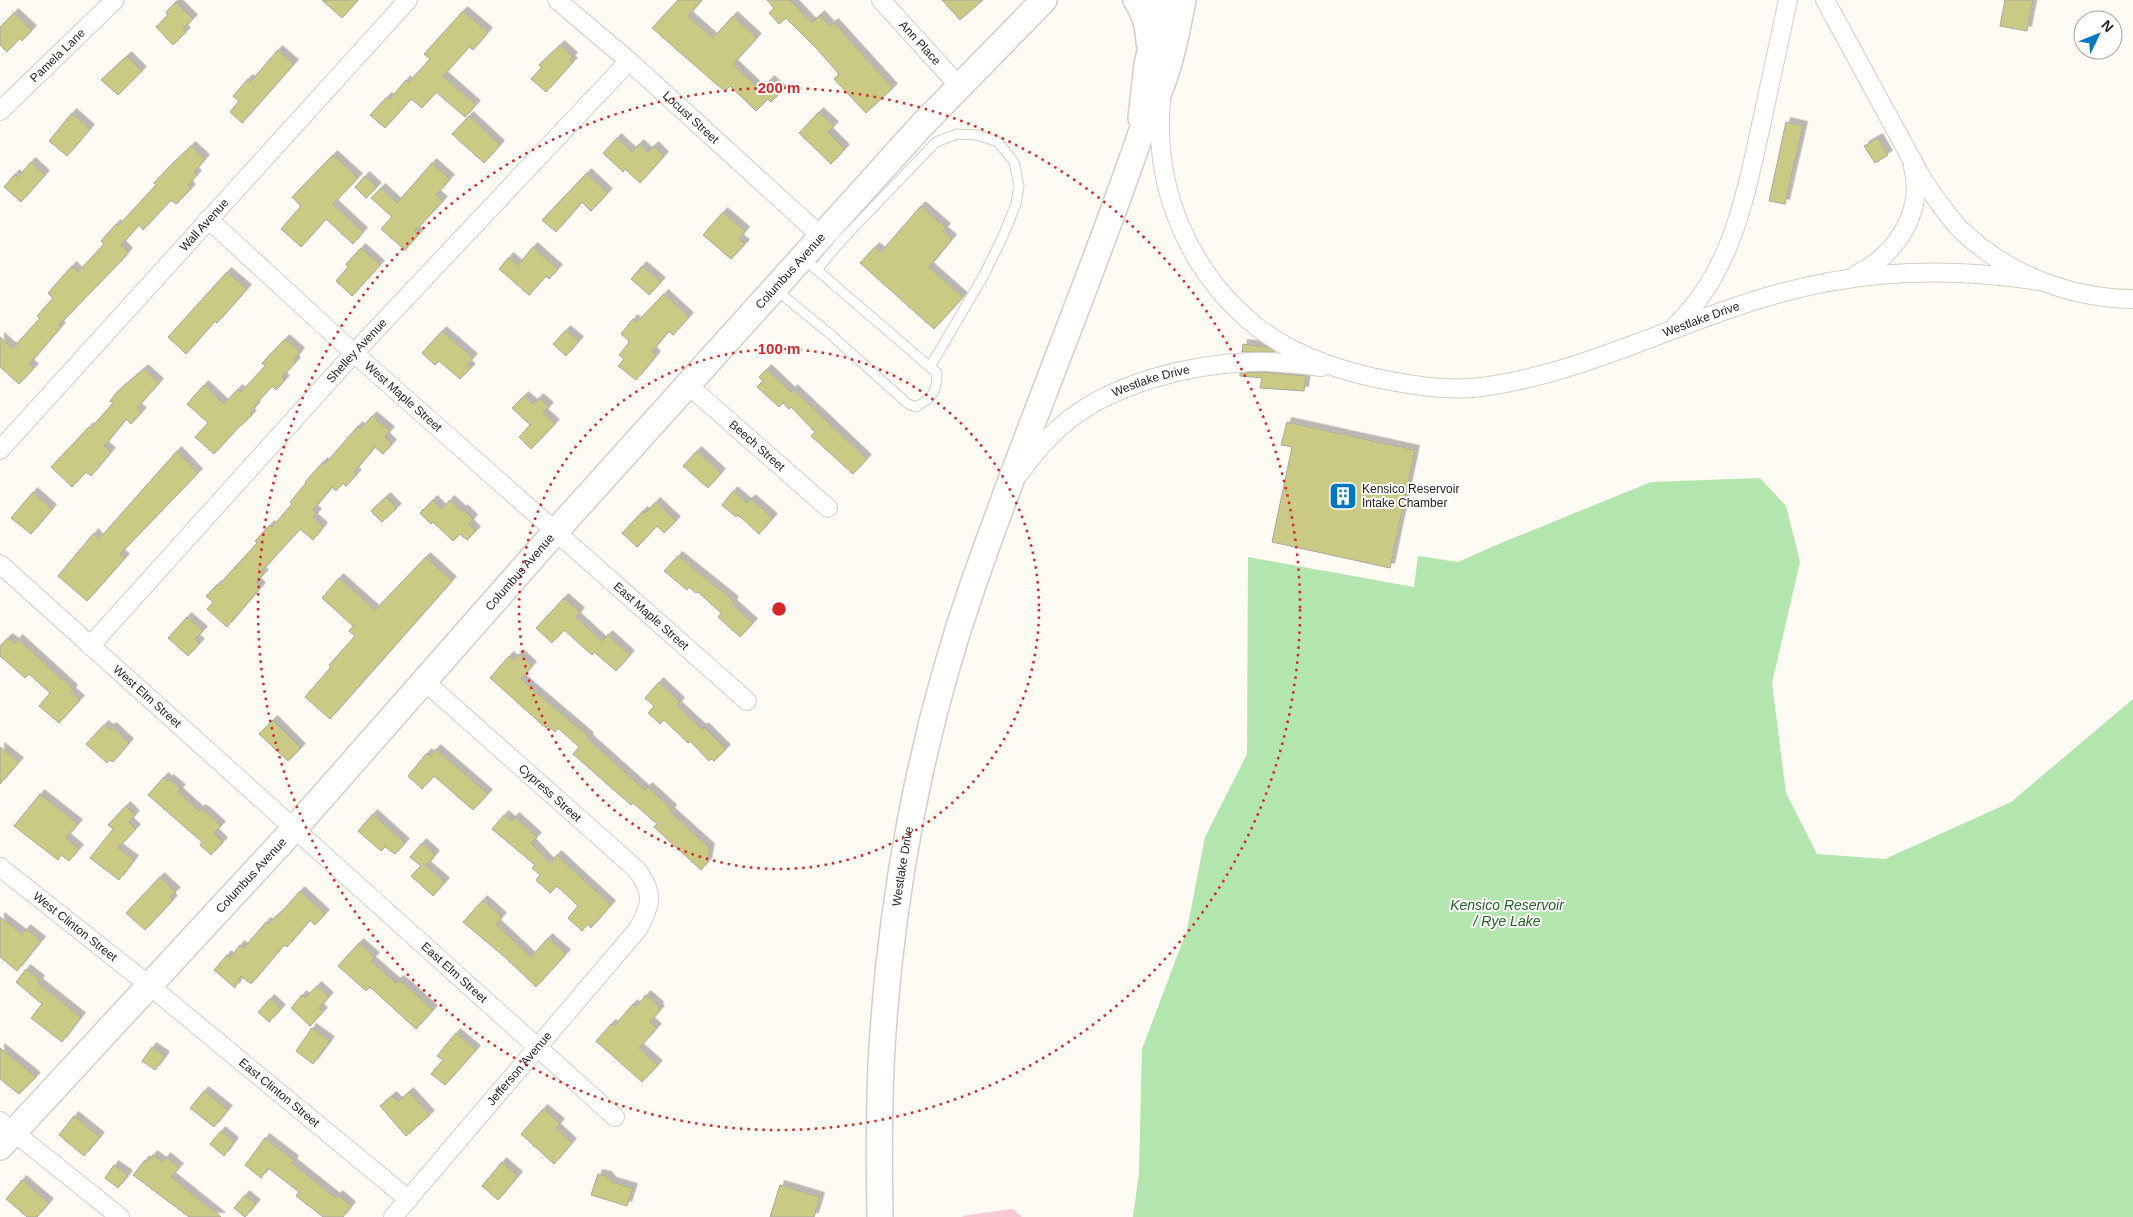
<svg xmlns="http://www.w3.org/2000/svg" width="2133" height="1217" viewBox="0 0 2133 1217" font-family="Arial,sans-serif">
<style>
.green{fill:#f8cad4}
.water{fill:#b3e6af}
.building{fill:#caca85;stroke:#a8a99e;filter:url(#shadow)}
.lines{fill:none;stroke-linecap:round;stroke-linejoin:round}
.lane-casing{stroke:#d5cec5;stroke-width:11}
.street-casing{stroke:#d5cec5;stroke-width:20}
.secondary-casing{stroke:#d5cec5;stroke-width:28}
.lane{stroke:#fff;stroke-width:9}
.street{stroke:#fff;stroke-width:18}
.secondary{stroke:#fff;stroke-width:25}
.ring{fill:none;stroke:#d62828;stroke-width:2.5;stroke-dasharray:2.5 5}
.labels{text-anchor:middle;stroke-width:4;stroke-linejoin:round;paint-order:stroke}
.street-label{font-size:12px;fill:#26231f;stroke:#fff}
.poi-label{font-size:12px;fill:#26231f;stroke:#fff;text-anchor:start}
.water-label{font-size:14px;font-style:italic;fill:#20621f;stroke:#fff}
.centre{fill:#d62828;stroke:#fff;stroke-width:2.5}
.ring-label{font-size:15px;text-anchor:middle;font-weight:bold;fill:#d62828;stroke:#fff;stroke-width:4;stroke-linejoin:round;paint-order:stroke}
</style>
<defs>
<filter id="shadow"><feDropShadow dx="4.5" dy="-4.5" stdDeviation="0" flood-color="#0004"/></filter>
</defs>
<rect width="100%" height="100%" fill="#fefaf4"/>
<path class="green" d="M1013,1209L1022,1217H961L968,1215Z"/>
<path class="water" d="M1760,478L1786,506L1800,562L1772,683L1786,793L1817,854L1885,859L2011,802L2133,699V1217H1133L1139,1173L1142,1049L1187,930L1205,837L1247,754L1248,557L1414,587L1418,556L1458,562L1501,543L1651,482Z"/>
<path class="building" d="M322,0H358L342,18Z
M678,0H702L688,16L713,38L733,16L757,38L733,64L760,90L770,80L782,91L771,102L768,99L756,111L730,86L725,91L716,84L652,28Z
M767,0H790L812,23L820,15L830,26L834,23L893,88L866,113L834,79L839,74L817,49L786,18L779,24L769,13L774,8Z
M942,0H983L960,20Z
M2005,0H2033L2027,31L2000,26Z
M176,2L193,19L183,29L186,32L173,45L156,27L168,15L166,12Z
M463,11L488,32L473,50L469,47L443,76L476,105L465,117L436,92L422,108L411,99L385,128L370,115L387,97L390,99L406,80L408,83L430,59L424,54Z
M14,13L32,30L22,41L20,38L7,52L0,45V27Z
M560,45L573,57L570,60L573,62L546,92L531,79L542,67L539,65Z
M278,50L294,64L242,123L230,112L239,101L233,96L248,79L251,81Z
M127,56L142,71L118,95L101,80Z
M819,112L834,126L828,132L845,149L831,164L799,133Z
M72,113L90,129L67,156L49,141Z
M469,116L500,145L484,163L452,134Z
M1786,122L1803,126L1785,204L1769,201Z
M617,138L632,152L639,144L648,152L654,146L664,156L640,183L625,169L623,172L603,153Z
M1878,138L1888,155L1875,163L1864,146Z
M191,146L205,159L194,172L197,175L188,185L191,189L176,204L171,200L143,230L139,225L121,245L128,252L122,260L59,325L61,327L31,362L29,364L34,368L19,384L0,367V337L11,347H14L40,318L37,316L53,298L48,293L72,266L78,272L104,244L101,241L116,224L118,226L156,185L154,183L168,168Z
M333,155L358,178L333,204L363,232L353,244L326,219L301,247L281,229L301,206L292,197Z
M31,162L45,175L21,202L4,187L15,174L18,177Z
M432,163L450,179L436,195L443,201L415,231L419,234L405,250L381,229L392,217L371,198L381,188L397,203Z
M587,173L608,193L591,211L582,202L556,232L542,220Z
M365,176L377,187L366,198L355,187Z
M921,206L946,228L943,231L952,239L929,267L963,297L934,329L860,263L875,247L881,252Z
M723,212L745,231L739,239L745,244L731,259L703,235Z
M533,247L558,269L549,279L546,276L529,295L499,269L509,257L518,265Z
M361,248L380,265L352,296L336,281L348,267L346,264Z
M642,266L661,282L649,295L631,279Z
M227,272L247,289L217,323L215,321L186,354L168,337Z
M664,294L689,317L673,335L669,331L652,351L656,356L636,380L618,366L624,359L619,355L628,344L629,341L621,334L633,319L637,322Z
M566,330L579,341L566,356L553,344Z
M442,331L473,358L467,365L471,368L460,379L439,361L435,365L422,353Z
M285,339L300,352L294,360L296,362L282,377L285,380L276,390L272,386L255,405L256,406L250,413L252,415L235,431L214,454L195,437L208,423L187,404L204,385L224,404L238,389L241,392L265,366L262,363Z
M1243,344L1268,347L1275,352H1242Z
M144,369L159,383L137,408L142,412L131,424L126,419L104,446L111,452L91,476L86,472L72,487L51,467L89,427L91,428L113,403L110,401L117,392Z
M767,369L791,392L793,389L867,459L853,474L811,436L815,432L791,407L789,409L783,403L779,407L757,387L763,381L759,377Z
M1261,372L1306,376L1304,391L1260,388L1262,378L1240,376V373Z
M524,396L533,404L539,398L549,407L543,413L555,424L531,449L519,437L530,425L512,408Z
M372,416L390,431L385,437L392,444L383,454L375,447L354,472L357,474L346,486L343,483L336,491L332,487L313,510L317,513L313,518L323,527L313,540L300,529L261,572L264,574L256,582L261,587L227,627L207,609L213,602L206,596L217,585L218,586L257,543L255,541L270,525L272,527L292,504L290,502L306,483L305,482L323,462L325,464L358,426L361,429Z
M1287,422L1415,450L1390,568L1272,542L1292,447L1281,445Z
M177,451L198,473L120,554L125,558L87,601L58,576L94,533L99,539Z
M697,451L721,473L708,488L683,466Z
M733,491L747,503L751,499L773,518L759,534L738,515L736,517L722,505Z
M33,492L52,509L31,534L11,518Z
M386,497L397,508L382,522L371,511Z
M433,500L442,509L450,500L462,511L463,509L473,519L469,524L476,531L467,540L460,534L453,541L433,522L431,524L420,513Z
M656,502L676,521L664,533L657,526L637,547L622,533L643,511L645,513Z
M678,556L734,601L732,604L753,623L740,637L718,617L721,613L698,592L696,593L689,587L687,590L664,571Z
M426,557L452,581L330,719L305,697L331,667L329,665L355,636L349,631L353,626L322,598L339,578L375,610Z
M564,598L580,612L576,617L602,641L608,635L630,655L616,671L594,652L592,655L564,630L552,643L536,628Z
M187,617L203,631L195,639L200,643L188,656L168,638Z
M8,638L15,643L18,639L73,689L71,692L80,700L59,723L39,706L50,693L29,674L25,678L0,656V646Z
M519,654L532,666L521,679L589,737L588,739L645,790L648,787L672,809L670,812L710,848L707,863L701,870L654,827L657,824L633,803L631,805L573,754L579,747L558,728L555,732L548,726L546,728L490,678L509,656L514,660Z
M659,682L680,702L677,706L702,729L704,727L726,749L714,761L711,759L709,761L690,741L688,743L664,720L660,724L648,713L654,706L645,698Z
M273,720L301,748L288,761L259,734Z
M104,725L109,729L112,727L129,743L113,762L110,760L107,763L86,744Z
M0,747L19,762L0,784Z
M436,749L488,794L473,810L434,776L422,789L408,776L427,753L430,756Z
M164,777L168,781L169,779L181,789L178,792L199,811L201,809L207,813L221,826L214,833L223,842L211,855L200,845L202,842L148,795Z
M40,794L78,824L66,838L79,849L69,861L61,855L58,860L14,826Z
M126,806L135,815L129,822L136,829L118,848L134,860L119,880L90,858L113,829L108,825Z
M373,814L405,843L395,854L385,847L381,851L358,831Z
M504,815L511,821L515,817L537,837L531,843L550,863L557,855L611,905L591,928L588,924L582,931L568,918L578,906L557,886L550,893L536,880L540,875L532,868L535,865L492,829Z
M422,843L435,855L426,866L445,882L433,896L411,876L421,866L410,857Z
M160,877L176,892L170,897L173,900L145,930L126,913Z
M300,891L325,914L315,925L310,920L287,947L284,945L251,984L241,976L235,988L214,970L227,955L230,958L240,945L244,948L266,922L269,924L277,915L278,916Z
M483,900L502,917L496,924L531,957L548,938L566,954L536,987L507,959L463,922Z
M0,917L22,934L26,929L41,941L17,971L0,957Z
M359,943L375,957L371,961L396,983L399,980L408,987L433,1010L416,1029L370,987L366,991L338,966Z
M26,969L40,980L38,983L81,1017L62,1042L31,1018L42,1004L16,982Z
M317,986L329,997L319,1008L323,1012L310,1026L291,1008L302,995L305,998Z
M646,995L659,1006L658,1008L660,1010L650,1022L657,1028L639,1048L658,1065L642,1082L596,1041L611,1024L614,1026L633,1004L636,1007Z
M270,999L281,1009L269,1022L258,1012Z
M312,1028L330,1041L313,1064L296,1051Z
M456,1033L476,1050L445,1085L431,1074L443,1060L437,1056Z
M152,1047L165,1056L155,1070L142,1061Z
M0,1048L36,1077L19,1094L0,1079Z
M204,1091L228,1110L214,1127L190,1108Z
M409,1092L430,1115L406,1136L380,1106L392,1096L398,1102Z
M543,1109L560,1123L556,1128L572,1143L554,1164L521,1134Z
M74,1116L100,1137L84,1156L59,1135Z
M221,1131L234,1142L224,1156L210,1144Z
M265,1138L294,1160L292,1163L336,1198L338,1195L351,1206L343,1217H323L296,1196L299,1192L268,1168L261,1178L245,1165Z
M153,1155L162,1162L166,1157L179,1168L171,1177L221,1217H189L133,1175L145,1160L147,1162Z
M502,1162L518,1176L498,1200L482,1186Z
M114,1165L128,1175L118,1188L105,1178Z
M598,1174L607,1176L612,1182L633,1188L627,1206L591,1195Z
M22,1180L49,1203L37,1217H27L6,1199Z
M780,1185L820,1197L814,1217H770Z
M245,1195L256,1204L245,1217L234,1208Z"/>
<g class="lines">
<defs>
<path id="lane" d="M817,270L841,241L936,142L957,134L977,135L998,142L1014,162L1019,186L1016,204L1003,236L984,275L930,367
M775,289L830,334L908,404L916,407C933,397 937,392 937,373L803,258"/>
<g id="street">
<path id="s1" d="M557,0L629,61L822,237"/>
<path id="s2" d="M881,0L959,86"/>
<path d="M1825,0L1923,180C1935,197 1946,214 1960,229C2006,274 2069,298 2133,299"/>
<path id="s3" d="M1161,100C1153,187 1188,272 1257,327C1294,356 1345,373 1391,381C1421,387 1451,391 1481,387C1568,376 1650,336 1732,308C1834,272 1932,264 2039,281"/>
<path id="s4" d="M0,111L115,0"/>
<path id="s5" d="M208,219L354,353L747,701"/>
<path d="M1857,274C1896,255 1925,211 1913,167"/>
<path d="M1675,326C1730,274 1744,202 1760,130C1769,87 1779,43 1788,0"/>
<path id="s6" d="M688,385L828,508"/>
<path id="s7" d="M0,450L408,0"/>
<path id="s8" d="M1020,473C1032,456 1044,441 1060,427C1108,384 1189,364 1252,362C1275,361 1298,364 1321,367"/>
<path id="s9" d="M0,564L615,1117"/>
<path id="s10" d="M90,646L354,353L629,61"/>
<path id="s11" d="M0,867L150,986L408,1199"/>
<path d="M0,1121L120,1217"/>
<path id="s12" d="M393,1217L638,929C652,904 654,892 636,869L423,680"/>
</g>
<g id="secondary">
<path d="M1136,0C1145,14 1148,25 1149,42"/>
<path d="M1141,118L1147,64L1163,0"/>
<path id="s13" d="M0,1147L294,829L556,531L920,127L1044,0"/>
<path id="s14" d="M880,1217C879,1166 879,1115 881,1065C889,905 920,736 973,585C1025,435 1087,289 1139,139C1144,123 1153,108 1159,92C1171,63 1177,31 1183,0"/>
</g>
</defs>
<use href="#lane" class="lane-casing"/>
<use href="#street" class="street-casing"/>
<use href="#secondary" class="secondary-casing"/>
<use href="#lane" class="lane"/>
<use href="#street" class="street"/>
<use href="#secondary" class="secondary"/>
</g>
<g class="ring">
<circle cx="779" cy="609" r="260"/>
<circle cx="779" cy="609" r="521"/>
</g>
<defs>
<symbol id="building-square" viewBox="-11 -11 22 22"><rect x="-9" y="-9" width="18" height="18" rx="4" fill="#0176c0" stroke="#fff"/><path d="M-4-6H4V6H1V3H-1V6H-4ZM-2.5-4.3h1.7v1.8h-1.7ZM.8-4.3h1.7v1.8H.8ZM-2.5-1h1.7V.8h-1.7ZM.8-1h1.7V.8H.8Z" fill="#fff"/></symbol>
</defs>
<g fill-rule="evenodd">
<use href="#building-square" x="1327" y="480" width="32" height="32"/>
</g>
<g class="labels">
<g class="street-label">
<text dy="4" stroke="none"><textPath href="#s2" startOffset="58">Ann Place</textPath></text>
<text dy="4" stroke="none"><textPath href="#s4" startOffset="80">Pamela Lane</textPath></text>
<text dy="4" stroke="none"><textPath href="#s1" startOffset="178">Locust Street</textPath></text>
<text dy="4" stroke="none"><textPath href="#s7" startOffset="304">Wall Avenue</textPath></text>
<text dy="4" stroke="none"><textPath href="#s13" startOffset="1180">Columbus Avenue</textPath></text>
<text dy="4" stroke="none"><textPath href="#s3" startOffset="724">Westlake Drive</textPath></text>
<text dy="4" stroke="none"><textPath href="#s10" startOffset="398">Shelley Avenue</textPath></text>
<text dy="4" stroke="none"><textPath href="#s8" startOffset="164">Westlake Drive</textPath></text>
<text dy="4" stroke="none"><textPath href="#s5" startOffset="264">West Maple Street</textPath></text>
<text dy="4" stroke="none"><textPath href="#s6" startOffset="92">Beech Street</textPath></text>
<text dy="4" stroke="none"><textPath href="#s13" startOffset="775">Columbus Avenue</textPath></text>
<text dy="4" stroke="none"><textPath href="#s5" startOffset="595">East Maple Street</textPath></text>
<text dy="4" stroke="none"><textPath href="#s9" startOffset="198">West Elm Street</textPath></text>
<text transform="translate(550 793) rotate(42)" y="4">Cypress Street</text>
<text dy="4" stroke="none"><textPath href="#s14" startOffset="352">Westlake Drive</textPath></text>
<text dy="4" stroke="none"><textPath href="#s13" startOffset="370">Columbus Avenue</textPath></text>
<text dy="4" stroke="none"><textPath href="#s11" startOffset="96">West Clinton Street</textPath></text>
<text dy="4" stroke="none"><textPath href="#s9" startOffset="611">East Elm Street</textPath></text>
<text dy="4" stroke="none"><textPath href="#s12" startOffset="195">Jefferson Avenue</textPath></text>
<text dy="4" stroke="none"><textPath href="#s11" startOffset="359">East Clinton Street</textPath></text>
</g>
<g class="poi-label">
<text x="1362" y="493">Kensico Reservoir<tspan x="1362" dy="14">Intake Chamber</tspan></text>
</g>
<g class="water-label">
<text x="1507" y="910">Kensico Reservoir<tspan x="1507" dy="16">/ Rye Lake</tspan></text>
</g>
</g>
<circle cx="779" cy="609" r="8" class="centre"/>
<g class="ring-label">
<text x="779" y="93">200 m</text>
<text x="779" y="354">100 m</text>
</g>
<g transform="translate(2098 35) rotate(47)"><circle r="24" fill="#ffffff" stroke="#a8a7a5"/>
<path d="M0-4L9 19L0 12L-9 19Z" fill="#0176c0"/>
<text y="-8" font-size="14" font-weight="bold" text-anchor="middle" fill="#26231f">N</text>
</g>
</svg>
